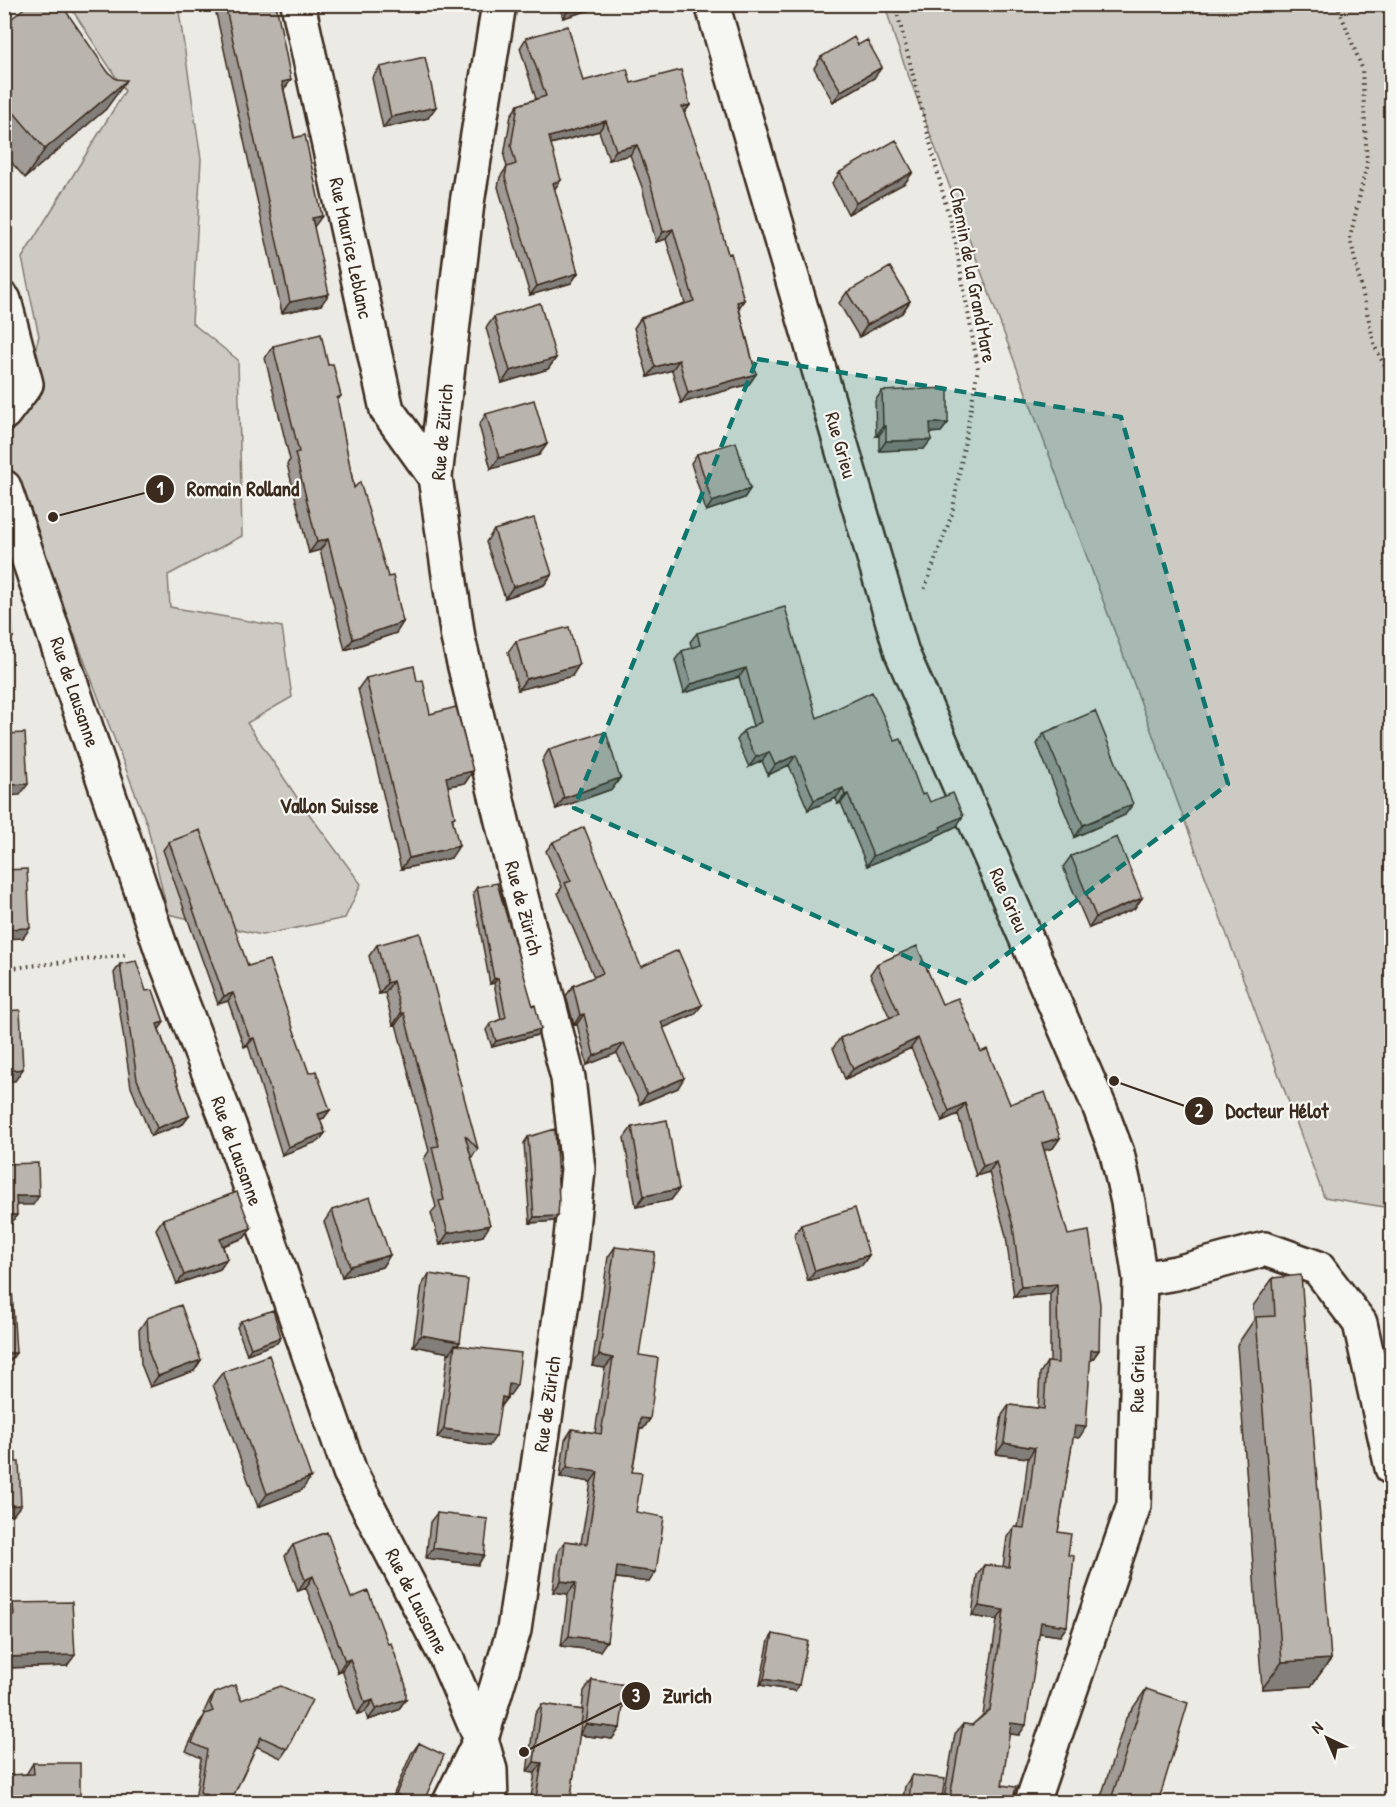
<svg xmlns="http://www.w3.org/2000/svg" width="1396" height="1807" viewBox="0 0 1396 1807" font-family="'Patrick Hand',sans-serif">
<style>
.green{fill:#cdcac4;stroke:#847a71;stroke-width:1.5}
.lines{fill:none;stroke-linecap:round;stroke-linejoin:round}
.minor-casing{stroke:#3b2a1e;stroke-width:38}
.path{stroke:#3b2a1e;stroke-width:4;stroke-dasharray:1.5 4.5;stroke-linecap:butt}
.minor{stroke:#f6f6f2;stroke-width:33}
.wall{fill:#a09b96;stroke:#3b2a1e;stroke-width:1.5}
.shaded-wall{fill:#827e7a;stroke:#3b2a1e;stroke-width:1.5}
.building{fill:#bab4ae;stroke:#3b2a1e;stroke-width:1.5}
.marked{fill:#0f766e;fill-opacity:0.2;stroke:#0f766e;stroke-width:4.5;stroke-dasharray:12 8;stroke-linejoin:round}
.labels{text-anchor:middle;stroke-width:4.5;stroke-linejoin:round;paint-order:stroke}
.street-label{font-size:20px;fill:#3b2a1e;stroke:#f6f6f2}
.neighbourhood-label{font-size:21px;font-weight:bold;fill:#3b2a1e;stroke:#f6f6f2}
.leader{fill:none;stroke:#3b2a1e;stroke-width:2}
.callout-dot{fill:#3b2a1e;stroke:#f6f6f2;stroke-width:2}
.mark-label{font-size:18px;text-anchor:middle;font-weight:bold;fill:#fff}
.callout-label{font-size:21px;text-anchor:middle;font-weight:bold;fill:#3b2a1e;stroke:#f6f6f2;stroke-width:4.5;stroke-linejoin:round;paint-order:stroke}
</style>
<rect width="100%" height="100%" fill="#ebeae5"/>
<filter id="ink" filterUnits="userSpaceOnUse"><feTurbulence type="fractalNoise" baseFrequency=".0167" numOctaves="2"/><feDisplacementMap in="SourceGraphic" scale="12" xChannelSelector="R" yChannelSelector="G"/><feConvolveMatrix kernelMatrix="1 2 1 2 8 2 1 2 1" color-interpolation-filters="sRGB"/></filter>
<g filter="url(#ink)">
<path class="green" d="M69,5H178L201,159L192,323L238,360L242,536L168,575L170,607L282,627L292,697L247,723L298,799L361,884L345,918L262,935L168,914L147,824L5,454L39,336L22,258L125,91Z
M885,5H1391V1208L1324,1197L895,39Z"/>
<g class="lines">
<defs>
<path id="minor" d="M298,4L387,410L435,477
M712,4L902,653L1100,1108L1117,1153L1128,1202L1140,1279L1134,1505L1032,1802
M4,300L26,384L4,413
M4,487L162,951L229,1125L350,1472L445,1655L481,1739L490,1770L491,1802
M1140,1279L1176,1273L1265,1249L1318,1268L1360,1323L1392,1468
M450,1802L481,1739L514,1630L570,1248L578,1169L568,1078L510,854L458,638L435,477L467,203L499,4"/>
</defs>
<use href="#minor" class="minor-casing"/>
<path class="path" d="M895,4L956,245L978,368L952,514L923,593
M1337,4L1362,68L1367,164L1350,238L1375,347L1392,380
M4,969L126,955"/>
<use href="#minor" class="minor"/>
</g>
<path class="wall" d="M214,4H276L284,90L314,227L321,305L282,313Z
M559,4H610L563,18Z
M4,25L108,72L106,109L25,178L4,154Z
M526,38L583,81L631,83L690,105L684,113L728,254L744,300L739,308L756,374L749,384L681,403L672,370L648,377L634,328L641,318L685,303L666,239L656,242L642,187L630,155L609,160L599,131L551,144L554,189L578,273L571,283L530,295L498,187L500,177L507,167L504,156L511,115L518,105L536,99L520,48Z
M858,45L874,78L833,102L814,68L821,57Z
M380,67L428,118L383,128L372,78Z
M840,172H913L905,183L848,214L832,183Z
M847,292L910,301L902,313L859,337L839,303Z
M494,317L556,358L548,369L502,383L486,328Z
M273,346L328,365L341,396L337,401L354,488L388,577L403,622L396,633L345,650L320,550L309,553L287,464L290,460L265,358Z
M882,391L948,423L941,432L930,433L924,449L879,451V435L876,436L875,401Z
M486,414L547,444L539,455L491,469L479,425Z
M697,454L750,489L744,498L706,511L691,463Z
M494,530L552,574L544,585L505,598L486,542Z
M697,633L817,718L895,741L922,795L930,802L957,826L936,836L934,839L867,866L841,803L838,804L836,798L808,810L789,765L768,775L762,761L749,767L737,740L743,731L753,726L739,677L684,693L675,660L682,651L692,648L690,642Z
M516,641L572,676L518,690L508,652Z
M366,678L417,681L430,714L473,771L465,783L448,786L453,820L451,858L401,869L358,689Z
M1044,733L1125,815L1075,837L1037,744Z
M549,749L620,778L612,789L556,809L542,761Z
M169,842L248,966L330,1110L324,1118L320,1119L325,1133L319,1141L282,1155L248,1045L244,1047L228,1001L218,1004L163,850Z
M553,842L641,967L695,1014L663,1028L678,1088L640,1104L617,1053L587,1065L577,1024L574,1025L566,996L573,986L594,977L558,893L562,887L546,851Z
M1071,856L1142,898L1134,909L1089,928L1063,867Z
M477,887L533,1006L541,1029L537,1035L492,1047L486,1030L490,1024L501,1019L494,983L490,984L473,893Z
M377,945L478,1149L471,1158L483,1236L440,1245L431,1213L436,1207L424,1159L429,1151L396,1024L393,1025L385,993L379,994L369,956Z
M120,964L146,991L164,1022L159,1029L189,1116L183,1124L151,1136L131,1087L114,973Z
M877,964L942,1004L981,1052L1010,1104L1060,1138L1053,1148L1044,1150L1099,1350L1092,1360H1090L1079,1438L1073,1437L1058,1532L1068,1555L1067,1626L1060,1636L1039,1633L1019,1735L1009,1734L1002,1785L1012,1803H943L955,1734L963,1724L972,1725L983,1715L997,1620L972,1616L977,1575L984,1565L1003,1567L1007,1537L1014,1527H1018L1023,1499L1028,1458L996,1454L1002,1415L1009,1405L1038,1408L1040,1373L1047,1362L1050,1363V1294L1014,1297L1006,1236L989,1172L976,1176L958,1114L942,1121L911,1048L845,1079L833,1048L840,1038L890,1018L870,974Z
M632,1127L679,1189L671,1200L636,1207L624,1138Z
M528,1137L554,1221L530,1223L524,1143Z
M332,1210L390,1255L382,1267L342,1277L324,1222Z
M163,1219L251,1228L244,1238L223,1246L227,1259L220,1269L177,1284L156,1229Z
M801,1225L869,1255L862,1265L808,1281L794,1235Z
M615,1247L639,1355L650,1419L643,1429H640L632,1472L636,1512L649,1582L616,1578L600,1651L561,1646L568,1594L553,1592L558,1551L565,1541L581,1543L591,1482L560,1477L565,1440L572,1429L595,1433L605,1368L592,1366L608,1257Z
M429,1274L460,1342L458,1345L510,1395L507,1394L500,1407L489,1446L437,1438L448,1354L450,1353L413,1346L422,1285Z
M1273,1278L1331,1659L1311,1686L1262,1689L1237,1345L1254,1320L1253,1306Z
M147,1318L201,1360L194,1371L150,1387L141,1364L139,1330Z
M241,1321L281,1337L277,1343L247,1354L237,1327Z
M223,1372L302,1490L258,1507L213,1385Z
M437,1513L484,1555L478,1565L426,1558L430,1522Z
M293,1545L351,1598L406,1699L398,1710L368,1720L365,1712L357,1714L342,1670L338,1672L306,1588L298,1591L285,1556Z
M13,1603L67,1666L4,1668V1615H6Z
M773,1634L799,1685L795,1691L760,1685L769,1640Z
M592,1680L620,1728L612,1739L579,1735L570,1803H530L535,1773L527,1772L535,1714L542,1704L582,1710L584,1691Z
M1146,1689L1158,1803H1099L1126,1718Z
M215,1693L241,1700L287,1749L281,1758L256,1746L230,1803H199L195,1801L201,1758L186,1751L199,1723L205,1715L204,1712L209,1701Z
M419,1743L423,1803H390L411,1754Z
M33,1763L80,1799L77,1803H4V1776L27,1774V1773Z
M912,1775L941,1803H879L884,1795L903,1798L905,1786Z"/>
<path class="shaded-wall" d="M424,4H453L451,7Z
M578,4H610L563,18L571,6Z
M882,67L874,78L833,102L841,91Z
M127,80L106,109L25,178L45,149Z
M291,80L283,91L282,82Z
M690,105L683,115L682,107Z
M436,107L428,118L383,128L391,117Z
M606,121L599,131L542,146L549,137Z
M637,145L630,155L609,160L616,150Z
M913,172L905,183L848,214L856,203Z
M561,180L554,190L553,183Z
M322,216L314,227L312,218Z
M673,229L666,239L656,242L663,232Z
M578,273L571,283L530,295L537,286Z
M329,294L321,305L282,313L290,302Z
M744,300L737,310V302Z
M910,301L902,313L859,337L867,325Z
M556,358L548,369L502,383L510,371Z
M679,360L672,370L648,377L655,367Z
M756,374L749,384L681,403L688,393Z
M930,423H948L941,432L923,433Z
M883,426H886L879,435L876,436Z
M931,440L924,449L879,451L886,441Z
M547,444L539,455L491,469L499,458Z
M750,489L744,498L706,511L712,502Z
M328,539L320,550L309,553L317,542Z
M552,574L544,585L505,598L513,587Z
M403,622L396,633L345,650L353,639Z
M4,637H13L6,647H4Z
M579,665L572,676L518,690L526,679Z
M746,668L739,677L684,693L691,684Z
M769,752L762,761L749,767L756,757Z
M796,755L789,765L768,775L775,765Z
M473,771L465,783L438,788L446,777Z
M620,778L612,789L556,809L564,798Z
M28,784L20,795L4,796V785Z
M843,788L836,798L808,810L814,800Z
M848,794L841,803L838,804L845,795Z
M1133,804L1125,815L1075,837L1083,825Z
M963,816L957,826L936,836L934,839L867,866L873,856Z
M459,846L451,858L401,869L409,858Z
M1142,898L1134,909L1089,928L1096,917Z
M30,928L23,938L4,939V929Z
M498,978L494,983L490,984L494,979Z
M393,981L385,993L379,994L387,983Z
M233,993L228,1001L218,1004L224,996Z
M702,1005L695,1014L654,1032L661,1022Z
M401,1013H404L396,1024L393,1025Z
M584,1014L577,1024L574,1025L580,1015Z
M164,1022L158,1031L157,1024Z
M541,1029L537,1035L492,1047L496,1041Z
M254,1038L248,1045L244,1047L250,1039Z
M918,1038L911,1048L845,1079L853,1069Z
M624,1043L617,1053L587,1065L594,1056Z
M23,1069L15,1081H4V1071Z
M684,1078L678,1088L640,1104L647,1094Z
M965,1103L958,1114L942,1121L949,1111Z
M330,1110L324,1118L313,1122L318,1114Z
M189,1116L183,1124L151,1136L157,1128Z
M325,1133L319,1141L282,1155L288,1147Z
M1060,1138L1053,1148L1035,1153L1042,1143Z
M996,1162L989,1172L976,1176L983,1166Z
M679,1189L671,1200L636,1207L644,1196Z
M16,1196H39L33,1205H10Z
M4,1215H17L11,1224H4Z
M558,1216L554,1221L530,1223L534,1217Z
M490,1225L483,1236L440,1245L448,1233Z
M251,1228L244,1238L213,1249L220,1239Z
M390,1255L382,1267L342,1277L350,1266Z
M869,1255L862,1265L808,1281L815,1271Z
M227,1259L220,1269L177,1284L184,1275Z
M1057,1284L1050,1294L1014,1297L1021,1287Z
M421,1335L460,1342L454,1350L455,1345L450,1353L413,1346Z
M281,1337L277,1343L247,1354L251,1348Z
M1091,1350H1099L1092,1360H1084Z
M4,1353H16L8,1364H4Z
M599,1355L613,1358L605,1368L592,1366Z
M201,1360L194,1371L150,1387L158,1376Z
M509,1384L517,1385L510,1395L502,1394Z
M502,1397L507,1398L500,1407Z
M641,1418L650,1419L643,1429L634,1428Z
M1075,1426L1086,1427L1079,1438L1068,1436Z
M444,1429L496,1436L489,1446L437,1438Z
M1004,1443L1035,1448L1028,1458L996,1454Z
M567,1467L598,1472L591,1482L560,1477Z
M311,1477L302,1490L258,1507L267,1494Z
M21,1505L13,1515L4,1516V1506Z
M433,1548L484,1555L478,1565L426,1558Z
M617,1567L656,1572L649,1582L610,1577Z
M313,1576L306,1588L298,1591L305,1580Z
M561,1581L576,1583L568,1594L553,1592Z
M979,1606L1004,1610L997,1620L972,1616Z
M1041,1622L1067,1626L1060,1636L1034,1632Z
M569,1636L607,1641L600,1651L561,1646Z
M75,1655L67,1666L4,1668V1657Z
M350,1659L342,1670L338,1672L345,1661Z
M1331,1659L1311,1686L1262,1689L1282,1662Z
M764,1679L799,1685L795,1691L760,1685Z
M406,1699L398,1710L368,1720L376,1709Z
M373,1700L365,1712L357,1714L365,1703Z
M1011,1723L1026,1725L1019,1735L1004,1733Z
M586,1724L620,1728L612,1739L579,1735Z
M534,1762L542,1763L535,1773L527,1772Z
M396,1794L416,1803H391Z
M61,1799H80L77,1803H59Z"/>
<path class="building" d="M29,4H61L108,72L116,79L127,80L45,149L4,101V25Z
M225,4H276L291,80L282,82L294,138L305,135L322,216L312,218L329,294L290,302Z
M568,26L583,81L627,69L631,83L681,70L690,105L682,107L702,160L728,254L731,253L744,300L737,302L756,374L688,393L679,360L655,367L641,318L694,301L673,229L663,232L649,177L637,145L616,150L606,121L549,137L561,180L553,183L578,273L537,286L505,177L507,167L516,164L511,146L518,105L546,96L526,38Z
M854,37L858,45L867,40L882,67L841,91L821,57Z
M425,57L436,107L391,117L380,67Z
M896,140L913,172L856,203L840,172Z
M890,267L910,301L867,325L847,292Z
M540,303L556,358L510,371L494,317Z
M321,334L328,365L333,364L341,396L337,398L354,488L360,482L388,577L393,576L403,622L353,639L328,539L317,542L295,453L299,452L273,346Z
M948,388V423H930L931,440L886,441V426H883L882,391Z
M534,400L547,444L499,458L486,414Z
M736,442L750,489L712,502L697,454Z
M534,518L552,574L513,587L494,530Z
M4,585H11L13,637H4Z
M785,607L817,718L872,692L895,741L901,739L922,795L926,793L930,802L953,793L963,816L940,827L941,829L873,856L848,794L845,795L843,788L814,800L796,755L775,765L769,752L756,757L743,731L761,722L746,668L691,684L682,651L700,645L697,633Z
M569,627L579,665L526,679L516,641Z
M414,666L417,681L423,680L430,714L456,707L473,771L446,777L455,817L452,818L459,846L409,858L366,678Z
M1095,711L1133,804L1083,825L1044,733Z
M606,732L620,778L564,798L549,749Z
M25,733L28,784L4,785V734Z
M584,827L641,967L678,950L702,1005L661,1022L684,1078L647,1094L624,1043L594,1056L584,1014L580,1015L573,986L603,973L565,883L571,881L553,842Z
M200,830L248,966L269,960L309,1073L316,1071L330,1110L318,1114L325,1133L288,1147L254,1038L250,1039L233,993L224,996L169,842Z
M1117,837L1142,898L1096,917L1071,856Z
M27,869L30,928L4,929V870Z
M497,883L533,1006L535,1005L541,1029L496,1041L490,1024L506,1017L498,978L494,979L477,887Z
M420,933L478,1149L465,1135L490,1225L448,1233L439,1201L444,1200L432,1147L439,1146L404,1013H401L393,981L387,983L377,945Z
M917,946L942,1004L958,998L981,1052L987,1049L1010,1104L1045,1092L1060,1138L1042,1143L1068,1235L1089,1231L1100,1304L1099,1350H1091L1086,1427L1075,1426L1058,1532L1071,1534L1068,1555L1074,1556L1067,1626L1041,1622L1026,1725L1011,1723L1002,1785L1016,1787L1012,1803H949L963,1724L972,1725L990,1710L1004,1610L979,1606L984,1565L1009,1567L1014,1527L1024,1528L1030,1489L1035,1448L1004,1443L1009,1405L1044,1409L1047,1362L1058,1363L1057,1284L1021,1287L1013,1226L996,1162L983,1166L965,1103L949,1111L918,1038L853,1069L840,1038L899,1014L877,964Z
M136,961L146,991L153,990L164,1022L157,1024L189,1116L157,1128L137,1079L120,964Z
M20,1010L23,1069L4,1071V1011Z
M667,1120L679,1189L644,1196L632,1127Z
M555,1129L559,1200L558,1216L534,1217L528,1137Z
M38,1163L39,1196H16L17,1215H4V1164Z
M237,1192L251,1228L220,1239L227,1259L184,1275L163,1219Z
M370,1197L390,1255L350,1266L332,1210Z
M855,1208L869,1255L815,1271L801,1225Z
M615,1247L655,1252L639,1355L658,1358L650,1419L641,1418L632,1472L642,1473L636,1512L664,1517L656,1572L617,1567L607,1641L569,1636L576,1583L561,1581L565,1541L587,1544L598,1472L567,1467L572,1429L601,1434L613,1358L599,1355Z
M429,1274L468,1280L460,1342L421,1335Z
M4,1275H11L16,1353H4Z
M1301,1275L1331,1659L1282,1662L1256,1317L1275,1316L1273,1278Z
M181,1305L201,1360L158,1376L149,1353L147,1318Z
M273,1310L281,1337L251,1348L241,1321Z
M455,1345L521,1353L517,1385L509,1384L507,1398L502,1397L496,1436L444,1429Z
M269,1355L311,1477L267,1494L223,1372Z
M16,1452V1462H19L21,1505L4,1506V1453Z
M437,1513L488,1519L484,1555L433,1548Z
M327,1532L351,1598L368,1591L388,1644L391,1643L406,1686V1699L376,1709L373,1700L365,1703L350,1659L345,1661L313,1576L305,1580L293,1545Z
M72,1602L75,1655L4,1657V1615H14L13,1603Z
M773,1634L808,1641L799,1685L764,1679Z
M592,1680L626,1685L620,1728L586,1724Z
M235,1685L241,1700L281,1686L312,1700L287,1749L261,1737L230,1803H222L200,1792L207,1750L192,1743L205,1714L213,1711L210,1704L215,1693Z
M1146,1689L1188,1703L1158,1803H1110Z
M542,1704L583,1710L570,1803H535L542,1763L534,1762Z
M419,1743L444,1755L423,1803H416L396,1794Z
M33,1763H80V1799H61L62,1803H5V1775L34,1774Z
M912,1775L945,1779L941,1803H883L884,1795L909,1799Z"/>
</g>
<path class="marked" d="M757,359L1121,417L1228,784L968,984L574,808Z"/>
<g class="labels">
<g class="street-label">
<text transform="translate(351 248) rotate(78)" y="7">Rue Maurice Leblanc</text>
<text transform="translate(973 275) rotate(79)" y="7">Chemin de la Grand'Mare</text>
<text transform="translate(442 432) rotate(-85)" y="7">Rue de Zürich</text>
<text transform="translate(841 445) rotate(74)" y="7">Rue Grieu</text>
<text transform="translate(75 692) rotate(71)" y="7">Rue de Lausanne</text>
<text transform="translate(1009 900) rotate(66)" y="7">Rue Grieu</text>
<text transform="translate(524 908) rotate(75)" y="7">Rue de Zürich</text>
<text transform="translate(237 1151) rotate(70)" y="7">Rue de Lausanne</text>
<text transform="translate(1137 1379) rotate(-89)" y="7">Rue Grieu</text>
<text transform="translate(547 1404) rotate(-82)" y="7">Rue de Zürich</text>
<text transform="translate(417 1601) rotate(63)" y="7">Rue de Lausanne</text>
</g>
<g class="neighbourhood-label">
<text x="329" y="813">Vallon Suisse</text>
</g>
</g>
<path class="leader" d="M53 517L160 489M1114 1081L1199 1111M524 1752L636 1696"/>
<g class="callout-dot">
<circle cx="53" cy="517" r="6"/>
<circle cx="1114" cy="1081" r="6"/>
<circle cx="524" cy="1752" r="6"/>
<circle cx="160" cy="489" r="15"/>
<circle cx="1199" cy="1111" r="15"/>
<circle cx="636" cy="1696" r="15"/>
</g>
<g class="mark-label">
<text x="160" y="495">1</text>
<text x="1199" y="1117">2</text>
<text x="636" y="1702">3</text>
</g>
<g class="callout-label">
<text x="243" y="496">Romain Rolland</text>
<text x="1277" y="1118">Docteur Hélot</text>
<text x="687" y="1703">Zurich</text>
</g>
<rect width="1396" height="1807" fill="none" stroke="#f6f6f2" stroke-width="24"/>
<rect x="12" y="12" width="1372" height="1783" fill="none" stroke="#3b2a1e" stroke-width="2" filter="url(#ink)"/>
<g transform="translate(1327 1738) rotate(316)" stroke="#f6f6f2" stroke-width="4.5" paint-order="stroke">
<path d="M0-4.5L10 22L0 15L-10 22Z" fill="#3b2a1e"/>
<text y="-9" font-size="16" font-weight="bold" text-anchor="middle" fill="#3b2a1e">N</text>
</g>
</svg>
